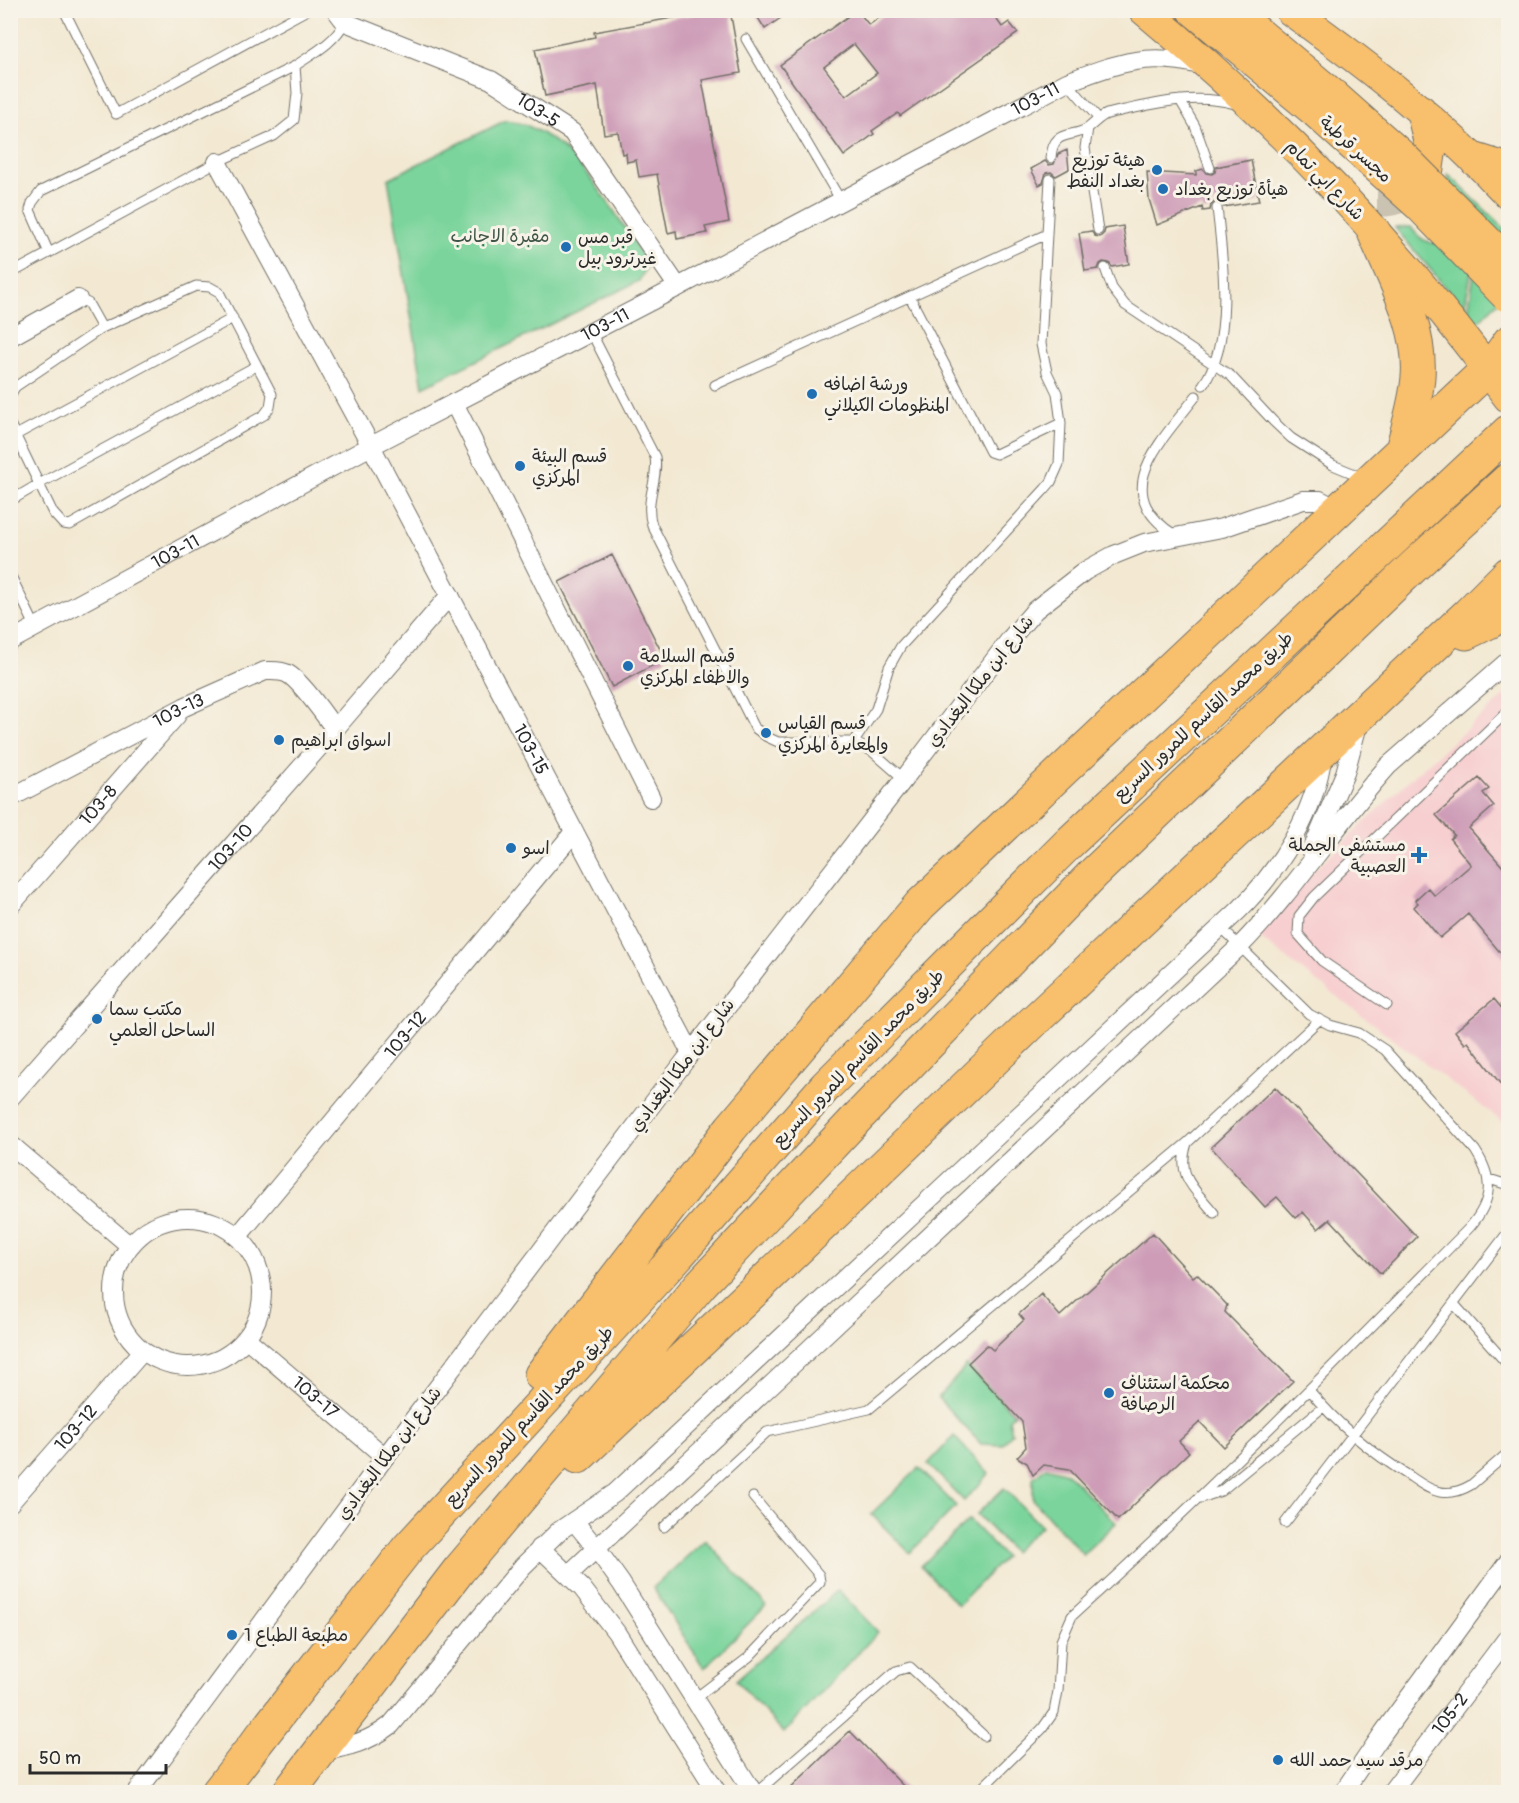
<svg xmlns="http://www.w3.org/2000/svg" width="1519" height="1803" viewBox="0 0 1519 1803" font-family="Pangolin,'Playpen Sans Arabic',sans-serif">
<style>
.built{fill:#f7cfd0}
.green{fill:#7ad49b;stroke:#528063;stroke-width:1.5}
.building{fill:#ce9cb7;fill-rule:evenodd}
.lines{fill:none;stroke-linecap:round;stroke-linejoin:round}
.primary-tunnel{stroke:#cbc3b1;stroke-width:30;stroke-dasharray:30 15;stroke-linecap:butt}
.service-casing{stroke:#716e66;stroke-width:11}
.minor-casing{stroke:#716e66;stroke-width:20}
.primary-casing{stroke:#716e66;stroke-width:32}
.motorway-casing{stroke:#716e66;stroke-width:35}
.service{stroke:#fff;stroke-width:9}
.minor{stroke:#fff;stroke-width:18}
.primary{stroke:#f8bf6c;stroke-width:30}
.motorway{stroke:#f8bf6c;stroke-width:33}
.primary-bridge-casing{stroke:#716e66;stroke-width:32;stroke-linecap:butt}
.primary-bridge{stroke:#f8bf6c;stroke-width:30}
.poi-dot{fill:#1f6fb2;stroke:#f7f3e8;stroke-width:2}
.labels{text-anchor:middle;stroke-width:6;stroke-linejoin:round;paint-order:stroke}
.street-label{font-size:18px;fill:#2b2b2b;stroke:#f7f3e8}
.poi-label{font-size:18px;fill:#2b2b2b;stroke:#f7f3e8;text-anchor:start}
.park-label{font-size:18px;fill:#3f5547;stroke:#f7f3e8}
</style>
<rect width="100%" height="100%" fill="#f7f3e8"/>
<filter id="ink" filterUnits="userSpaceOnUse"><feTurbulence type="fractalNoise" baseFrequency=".0167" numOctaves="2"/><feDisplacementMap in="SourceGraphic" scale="12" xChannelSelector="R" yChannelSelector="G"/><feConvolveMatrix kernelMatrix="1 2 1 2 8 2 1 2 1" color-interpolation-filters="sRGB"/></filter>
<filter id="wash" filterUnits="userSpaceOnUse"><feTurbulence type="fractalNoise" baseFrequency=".008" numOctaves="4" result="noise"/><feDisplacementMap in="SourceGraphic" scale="24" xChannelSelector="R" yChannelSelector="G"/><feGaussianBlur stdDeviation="1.35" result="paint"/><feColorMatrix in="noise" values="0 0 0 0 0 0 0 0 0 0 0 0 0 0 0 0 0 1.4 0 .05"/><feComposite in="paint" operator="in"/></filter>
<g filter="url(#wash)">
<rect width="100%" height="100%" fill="#f3e9d3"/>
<path class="built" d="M1508,693V1126L1250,931L1410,779Z"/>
<path class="green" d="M506,120C513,122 522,123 528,126C582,149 617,217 648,264L639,281L423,387L388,179Z
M1448,174L1508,232V250L1474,258L1464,309L1395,228L1411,227C1419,239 1427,244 1442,244L1449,182Z
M1508,253V292L1477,323L1468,312L1476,261Z
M967,1365L1014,1414L1009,1419L1012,1433L1002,1445L981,1444L938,1398Z
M954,1436L989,1474L964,1501L928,1464Z
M1046,1467L1067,1473L1116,1523L1083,1554L1033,1500V1478Z
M919,1468L956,1506L910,1553L871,1514Z
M1004,1488L1041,1526L1013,1552L977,1514Z
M969,1520L1005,1557L958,1605L921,1566Z
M705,1540L766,1606L704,1668L653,1588Z
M838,1590L878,1632L784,1733L736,1680Z"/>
<g id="blocks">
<path class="building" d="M717,10H730L741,73L702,80L729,222L705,227L707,233L677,239L676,231L668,233L657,174L639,177L636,160L627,162L626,153L622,154L618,132L604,134L597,85L545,96L535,49L595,37L594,32Z
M753,10H792L765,29Z
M857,10L869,25L890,10H990L1002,27L1009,22L1018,33L900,116L898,113L872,131L874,134L844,156L780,65ZM854,44L877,73L846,96L824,67Z
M1067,150L1069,169L1056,176L1051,172L1046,173L1043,183L1039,185L1031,169L1045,161L1049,165L1054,164L1058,154Z
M1251,160L1259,201L1224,207L1220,202L1216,201L1211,205L1210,210L1203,211L1202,207L1157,225L1149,199L1147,172L1196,175V171L1203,169L1206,173L1212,174L1215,172L1216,167Z
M1123,226L1129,264L1112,267L1109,263L1103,262L1100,264L1098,269L1085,271L1079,233L1091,231L1095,236L1100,237L1104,233L1105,229Z
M612,555L665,659L612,687L559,582Z
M1479,778L1489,789L1483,793L1494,806L1469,828L1509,874V963L1468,914L1440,938L1414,907L1418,903L1415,900L1428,888L1435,896L1471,865L1450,839L1454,835L1436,815Z
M1494,999L1509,1017V1095L1468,1042L1465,1044L1455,1031Z
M1275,1087L1417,1237L1381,1274L1330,1219L1318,1229L1303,1212L1296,1218L1277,1197L1265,1207L1211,1147Z
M1153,1233L1193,1277L1197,1274L1227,1305L1225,1312L1293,1381L1224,1447L1200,1422L1179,1441L1189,1452L1118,1520L1069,1469L1044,1465L1033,1475L1027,1463L1017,1457L1026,1447L1022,1422L968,1363L987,1345L993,1350L1024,1320L1019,1314L1041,1294L1060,1316Z
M850,1731L909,1792H786Z"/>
</g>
</g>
<g filter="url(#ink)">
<use href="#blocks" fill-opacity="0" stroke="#716e66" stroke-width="1.5"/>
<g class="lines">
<path class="primary-tunnel" d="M1377,202C1396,202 1411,196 1423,180"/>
<defs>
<path id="service" d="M64,10L116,114L307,10
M746,39L841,201
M1067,82L1098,118
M1180,100L1195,126L1210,168
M1088,128L1085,148L1098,230
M1051,158C1053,128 1071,139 1088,128C1095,123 1099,117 1107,114C1149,105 1193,92 1235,104
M49,253L30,210L32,203L41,191L295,66
M1105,268L1112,288L1125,305L1231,376L1273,421L1291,438L1333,465L1362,477
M10,274L217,162L274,136L294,120L297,93L295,66C314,53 334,43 345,22
M910,297L990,452L996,454L1061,423
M78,299L88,303L102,328
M591,332L655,457C659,480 644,500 652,525L755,728L767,737L778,742H854L873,752L904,779
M715,385L1047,234
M1203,385C1234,342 1223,259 1217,208
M10,396L15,387L102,328L196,286L210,287L219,292L272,394L270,407L264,415L70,525L63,524L53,513L10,424
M16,435L233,318
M10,501L39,484L256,366
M1175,535C1106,492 1162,441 1196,396
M10,574L36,628
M854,742L876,709L889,667L901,646L1045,489L1051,482L1059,464L1061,423L1057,393L1047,372L1041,344L1050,179
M1387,1005L1322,961L1298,934L1299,916L1314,897L1508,711
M1489,1179L1508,1185
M1214,1213C1194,1188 1176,1177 1187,1143L1319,1020
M1454,1304L1508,1365
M1309,1390C1337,1424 1373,1454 1411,1477C1420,1483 1429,1490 1440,1492C1451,1494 1461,1491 1471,1485L1508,1453
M1201,1498L1221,1491L1323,1407
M1285,1523L1508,1232
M664,1527L767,1432L869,1409L1187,1143
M694,1699L749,1657L820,1582L819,1575L753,1497
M757,1792L896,1671L910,1667L984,1736
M978,1792L1042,1729L1054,1712L1058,1691L1061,1641L1072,1616C1210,1491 1340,1359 1470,1227C1493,1200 1494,1179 1475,1150L1385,1050L1359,1033L1330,1025L1309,1014L1220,927"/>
<g id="minor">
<path id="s1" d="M336,10L345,22L491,80L572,132L678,287"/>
<path id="s2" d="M217,162L371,446L691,1053"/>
<path d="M10,337L78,299"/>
<path d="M454,403L651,798"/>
<path id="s3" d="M10,641L371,446L678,287L1067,82C1118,63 1148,51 1203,66"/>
<path id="s4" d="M10,798L184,707L265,671C272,671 281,670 288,674C302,682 324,715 335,729"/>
<path d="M1311,852L1345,773L1359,721"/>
<path id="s5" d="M10,906L177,715"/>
<path id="s6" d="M10,1098L335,729L450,595"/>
<path d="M10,1144L129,1245"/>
<circle cx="188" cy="1292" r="74"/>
<path id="s7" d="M238,1236L574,832"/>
<path id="s8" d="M247,1339L385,1457"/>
<path id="s9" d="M10,1503L142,1352"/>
<path d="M574,1521L596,1548L621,1583L753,1792"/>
<path d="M540,1548L582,1588L616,1632L717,1792"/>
<path d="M569,1574L1240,946C1295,890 1336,824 1388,766L1508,661"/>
<path d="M321,1752C347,1747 369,1742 391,1725L523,1566L559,1531L615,1493L1239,910C1281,868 1316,812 1323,752"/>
<path d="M137,1792L385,1457L691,1053L904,779L1011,638L1035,610L1085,571L1114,555L1144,543L1222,528L1303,500H1320L1339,510"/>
<path d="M1343,1792L1383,1733L1508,1562"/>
<path id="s10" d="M1391,1792L1508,1637"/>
</g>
<path id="primary" d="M1144,10C1280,123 1405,254 1508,397
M1192,10L1316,113
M1232,10L1334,95
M1290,10C1368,66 1443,124 1508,194
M1421,110L1431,151L1428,171
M1489,368L1508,341"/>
<path id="motorway" d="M1476,160L1508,170
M1374,232C1393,278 1422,326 1418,377C1416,402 1408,427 1402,450
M1466,633L1491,621L1508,608
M541,1375L731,1128L920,905L1489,368
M578,1457L756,1289L1033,1022L1468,614L1508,574
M218,1792L408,1548L679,1254L826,1086L1069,843L1508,432
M289,1792L459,1570L701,1284L858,1117L1094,873L1413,567L1508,480"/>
</defs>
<use href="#service" class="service-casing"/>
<use href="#minor" class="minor-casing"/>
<use href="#primary" class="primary-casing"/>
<use href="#motorway" class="motorway-casing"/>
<use href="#service" class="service"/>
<use href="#minor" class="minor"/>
<use href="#primary" class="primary"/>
<use href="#motorway" class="motorway"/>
<defs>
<path id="primary-bridge" d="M1334,95L1404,157L1508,261
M1316,113L1418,205L1506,296"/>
</defs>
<use href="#primary-bridge" class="primary-bridge-casing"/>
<use href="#primary-bridge" class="primary-bridge"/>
</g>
</g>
<g class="poi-dot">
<circle cx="1157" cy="170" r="6"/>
<circle cx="1163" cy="189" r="6"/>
<circle cx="566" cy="247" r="6"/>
<circle cx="812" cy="394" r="6"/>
<circle cx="520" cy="466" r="6"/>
<circle cx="628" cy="666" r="6"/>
<circle cx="766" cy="733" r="6"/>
<circle cx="279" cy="740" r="6"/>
<circle cx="511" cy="848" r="6"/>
<path d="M1416 846h6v6h6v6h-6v6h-6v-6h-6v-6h6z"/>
<circle cx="97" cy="1019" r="6"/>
<circle cx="1109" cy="1393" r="6"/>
<circle cx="232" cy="1635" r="6"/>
<circle cx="1278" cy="1760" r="6"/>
</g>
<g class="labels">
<g class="street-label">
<text dy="6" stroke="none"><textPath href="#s3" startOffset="1160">103-11</textPath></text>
<text dy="6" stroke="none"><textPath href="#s1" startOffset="228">103-5</textPath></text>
<text transform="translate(1356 149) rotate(42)" y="6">مجسر قرطبة</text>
<text transform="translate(1325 180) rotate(46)" y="6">شارع ابي تمام</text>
<text dy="6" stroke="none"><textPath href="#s3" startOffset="674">103-11</textPath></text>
<text dy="6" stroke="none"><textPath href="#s3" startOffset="188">103-11</textPath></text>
<text transform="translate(980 681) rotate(-52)" y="6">شارع ابن ملكا البغدادي</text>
<text dy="6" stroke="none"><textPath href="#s4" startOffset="190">103-13</textPath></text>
<text transform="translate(1203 716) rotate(-43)" y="6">طريق محمد القاسم للمرور السريع</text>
<text dy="6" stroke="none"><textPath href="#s2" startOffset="666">103-15</textPath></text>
<text dy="6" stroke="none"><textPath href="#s5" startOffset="134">103-8</textPath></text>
<text dy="6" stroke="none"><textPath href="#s6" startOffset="334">103-10</textPath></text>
<text dy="6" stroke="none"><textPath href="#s7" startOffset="262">103-12</textPath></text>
<text transform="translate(858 1058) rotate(-46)" y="6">طريق محمد القاسم للمرور السريع</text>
<text transform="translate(682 1065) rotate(-53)" y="6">شارع ابن ملكا البغدادي</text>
<text dy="6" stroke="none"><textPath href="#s8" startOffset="90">103-17</textPath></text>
<text transform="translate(529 1416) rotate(-47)" y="6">طريق محمد القاسم للمرور السريع</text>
<text dy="6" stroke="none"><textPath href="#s9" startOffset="100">103-12</textPath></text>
<text transform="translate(389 1453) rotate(-53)" y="6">شارع ابن ملكا البغدادي</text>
<text dy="6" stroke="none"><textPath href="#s10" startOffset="98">105-2</textPath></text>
</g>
<g class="poi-label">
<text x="1145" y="166" text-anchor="end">هيئة توزيع<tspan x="1145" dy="21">بغداد النفط</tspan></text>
<text x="1175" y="195">هيأة توزيع بغداد</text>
<text x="578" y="243">قبر مس<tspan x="578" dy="21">غيرترود بيل</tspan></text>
<text x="824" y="390">ورشة اضافه<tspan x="824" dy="21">المنظومات الكيلاني</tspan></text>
<text x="532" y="462">قسم البيئة<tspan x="532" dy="21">المركزي</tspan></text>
<text x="640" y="662">قسم السلامة<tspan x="640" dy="21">والاطفاء المركزي</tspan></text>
<text x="778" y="729">قسم القياس<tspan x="778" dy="21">والمعايرة المركزي</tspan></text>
<text x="291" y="746">اسواق ابراهيم</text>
<text x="1406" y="851" text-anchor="end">مستشفى الجملة<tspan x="1406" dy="21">العصبية</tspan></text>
<text x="523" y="854">اسو</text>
<text x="109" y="1015">مكتب سما<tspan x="109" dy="21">الساحل العلمي</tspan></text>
<text x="1121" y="1389">محكمة استئناف<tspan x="1121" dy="21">الرصافة</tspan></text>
<text x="244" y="1641">مطبعة الطباع 1</text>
<text x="1290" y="1766">مرقد سيد حمد الله</text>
</g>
<g class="park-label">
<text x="500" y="242">مقبرة الاجانب</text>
</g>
</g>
<rect width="1519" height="1803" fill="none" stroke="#f7f3e8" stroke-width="36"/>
<path d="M30 1764v9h136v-9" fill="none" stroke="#2b2b2b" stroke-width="3"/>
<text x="39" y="1764" font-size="18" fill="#2b2b2b" stroke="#f7f3e8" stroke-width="4.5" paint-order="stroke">50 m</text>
</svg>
